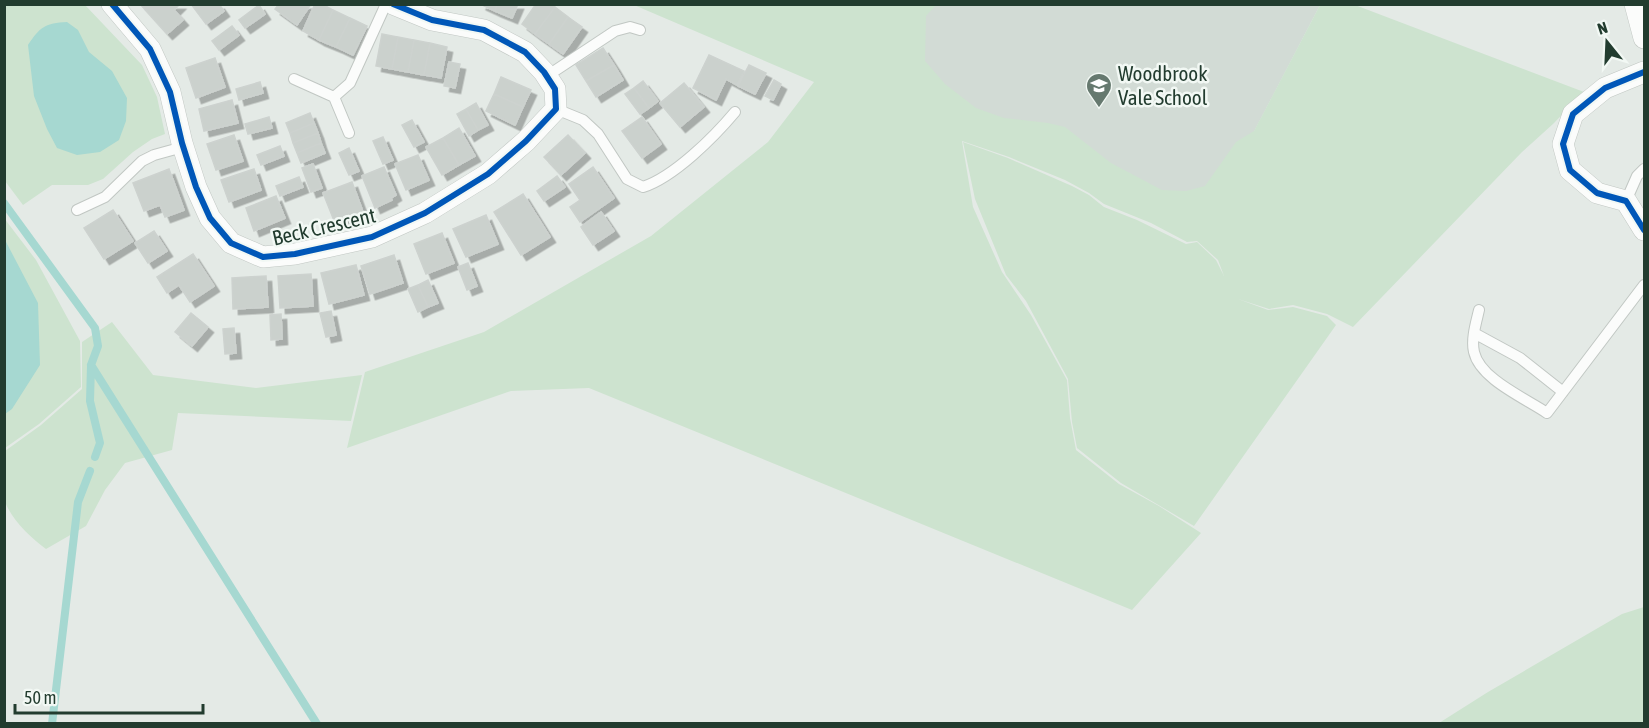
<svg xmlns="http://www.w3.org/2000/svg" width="1649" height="728" viewBox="0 0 1649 728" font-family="'Asap Condensed',sans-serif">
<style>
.built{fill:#d2dbd5}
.green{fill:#cde3cf}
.water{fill:#a6d8d1}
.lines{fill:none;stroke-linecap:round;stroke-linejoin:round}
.stream{stroke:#a6d8d1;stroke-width:8}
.building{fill:#cbd1cd;stroke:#cdd2cf;stroke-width:1.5;filter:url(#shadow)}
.lane-casing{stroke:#c1c7c3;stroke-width:12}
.street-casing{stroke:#c1c7c3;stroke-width:22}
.lane{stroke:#fbfcfb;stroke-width:10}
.street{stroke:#fbfcfb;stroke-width:21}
.cycleway-casing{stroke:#f2f8f4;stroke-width:10}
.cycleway{stroke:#0057b8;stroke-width:6}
.labels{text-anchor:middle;stroke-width:5;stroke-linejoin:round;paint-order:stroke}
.poi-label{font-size:21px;fill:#223c2f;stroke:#f2f8f4;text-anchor:start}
.street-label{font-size:21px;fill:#223c2f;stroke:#f2f8f4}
</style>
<defs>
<filter id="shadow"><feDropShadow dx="5.5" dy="5.5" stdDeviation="0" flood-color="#0004"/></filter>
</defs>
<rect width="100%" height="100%" fill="#e4eae6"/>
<path class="built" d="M644,5H1320L1197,241L860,73Z"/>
<path class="green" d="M5,5H85L142,65L157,97L165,134L152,139L133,152L103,179L88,185H52L23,205L5,181Z
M634,5H936L926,16L925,61L945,84L976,108L1004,118L1048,123L1065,127L1111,163L1162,190L1186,191L1205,186L1236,142L1254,131L1320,5H1355L1584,92L1553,124L1522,152L1353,327L1327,314L1293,305L1269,309L1238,299L1268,310L1293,307L1327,316L1336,325L1194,526L1121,483L1077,448L1072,422L1068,379L1026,301L1006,275L975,199L963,142L1008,158L1072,186L1089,195L1104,207L1137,220L1186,244L1197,242L1216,260L1224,276L1218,260L1197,241L1187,242L1151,223L1104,204L1089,193L1065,180L1009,157L962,141L973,207L1002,272L1031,315L1067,380L1070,418L1076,450L1119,484L1159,506L1201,533L1132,610L589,388L511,391L347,448L365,372L484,332L651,236L768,142L814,82Z
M4,218L36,260L80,341L81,387L39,424L5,448Z
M112,322L153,375L256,388L362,375L351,421L178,413L172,450L125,463L105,490L86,526L46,549C31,538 9,518 4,498C1,484 4,465 5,451L41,425L82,389V342Z
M1644,607V723H1439L1488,692L1622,614Z"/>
<path class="water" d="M67,22L78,30L89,52L112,71L127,98L126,121L119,140L100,152L77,155L57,148L47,129L34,96L28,45C40,27 45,23 67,22Z
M4,238L38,303L40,365L12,409L5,414Z"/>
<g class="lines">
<path class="stream" d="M4,203L95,328L98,346L91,365L90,401L100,443L95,457
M91,365L317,724
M52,724L78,502L90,471"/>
</g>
<path class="building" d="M140,4H180L174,10L183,20L167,34Z
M191,4H219L224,11L206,24Z
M279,4H311L297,25L275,9Z
M315,4H322L333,10L319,40L303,31Z
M480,4H497L495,11Z
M497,4H518L512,18L495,11Z
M536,4H551L555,7L535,34L522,24Z
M259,5L265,14L245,28L239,20Z
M555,7L568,17L549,44L535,34Z
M333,10L350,18L336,47L319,40Z
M568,17L582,27L563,54L549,44Z
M350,18L367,26L353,55L336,47Z
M232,26L239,35L219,50L212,41Z
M382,34L398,37L392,69L376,66Z
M398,37L414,40L408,72L392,69Z
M414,40L430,43L424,75L408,72Z
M430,43L447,47L441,78L424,75Z
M603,48L614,65L586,81L576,65Z
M709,55L744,71L737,85L726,79L716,100L693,88Z
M215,58L225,87L196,98L186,68Z
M449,62L460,64L455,88L444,86Z
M614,65L623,80L596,97L586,81Z
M749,65L766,73L755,94L738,86Z
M501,77L531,90L523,107L494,94Z
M774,80L781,84L773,100L765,96Z
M643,81L658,101L649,108L634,88Z
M260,82L263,93L239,100L236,89Z
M684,83L704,107L680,127L660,103Z
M634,88L649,108L640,114L625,94Z
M494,94L523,107L515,125L486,111Z
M232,100L238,123L204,131L199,109Z
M476,103L488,125L478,130L466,109Z
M466,109L478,130L469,136L457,114Z
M310,113L314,123L290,133L286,123Z
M269,117L272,128L248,134L245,124Z
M642,117L661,144L642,158L622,131Z
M412,120L424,142L414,147L402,125Z
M314,123L318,133L293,143L290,133Z
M459,128L475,156L459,165L443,138Z
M318,133L321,143L297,153L293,143Z
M234,135L243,161L216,170L207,144Z
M568,135L585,153L561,175L544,157Z
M383,137L393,160L383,164L373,141Z
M443,138L459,165L442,175L426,147Z
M321,143L325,153L301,163L297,153Z
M280,146L284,156L261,165L257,155Z
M349,148L359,171L349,175L339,153Z
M418,155L429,180L406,190L395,164Z
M313,164L322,188L311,192L302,168Z
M384,167L396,195L391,198L392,200L375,208L362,176Z
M593,167L614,198L580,222L570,207L580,200L569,184Z
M169,169L184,210L165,217L160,205L144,211L133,183Z
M254,169L261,190L229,202L221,180Z
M557,176L565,187L544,201L537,191Z
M299,177L303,187L280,196L276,186Z
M352,182L363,212L335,223L323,193Z
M523,194L550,237L521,255L494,212Z
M276,196L285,218L254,231L246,208Z
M113,210L133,241L104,259L84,228Z
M601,212L614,231L593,245L581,227Z
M486,215L498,244L466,257L453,229Z
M154,231L167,251L148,263L135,243Z
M442,233L454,263L426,274L414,244Z
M193,254L214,286L190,302L179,285L167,293L157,277Z
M394,255L403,283L370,294L361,266Z
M468,263L477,286L467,290L458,267Z
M356,265L364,295L329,304L321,273Z
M311,274L313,306L280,308L278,276Z
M266,276L268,307L233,309L232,278Z
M428,280L438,303L428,307L418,285Z
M418,285L428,307L418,312L408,289Z
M331,311L336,335L326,337L320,313Z
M191,313L208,327L192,346L175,332Z
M281,314L282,339L271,340L270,315Z
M234,328L236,353L225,354L223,329Z"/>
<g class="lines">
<defs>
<path id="lane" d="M547,76L615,31L630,27L640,30
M294,79L334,97L350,83L386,4
M334,97L349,133
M556,109L583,120L598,134L627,179L643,187C674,177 714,137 735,112
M1626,201L1637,176L1644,169
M77,210L105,197L142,161L154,155L183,147
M1479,310C1476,323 1471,339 1474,352C1480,379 1525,398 1547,413L1644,285
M1474,333L1520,358L1563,392"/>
<path id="street" d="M112,4L150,49L170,92L182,143L196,187L210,218L231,243L263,257L295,254L372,237L425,213L488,174L526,141L556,109L555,89L544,72L525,52L484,30L432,20L393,4
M1635,4L1644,38
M1644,72L1605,88L1573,114L1563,144L1570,170L1597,193L1626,201L1644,230"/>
</defs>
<use href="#lane" class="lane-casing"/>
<use href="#street" class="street-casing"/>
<use href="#lane" class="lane"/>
<use href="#street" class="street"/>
<defs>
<path id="cycleway" d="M112,4L150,49L170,92L182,143L196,187L210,218L231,243L263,257L295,254L372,237L425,213L488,174L526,141L556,109L555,89L544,72L525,52L484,30L432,20L393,4
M1644,72L1605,88L1573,114L1563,144L1570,170L1597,193L1626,201L1644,230"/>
</defs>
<use href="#cycleway" class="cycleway-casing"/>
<use href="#cycleway" class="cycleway"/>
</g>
<defs>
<symbol id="school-pin" viewBox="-11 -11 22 30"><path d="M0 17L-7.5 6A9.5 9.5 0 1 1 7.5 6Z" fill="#66796f" stroke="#f2f8f4"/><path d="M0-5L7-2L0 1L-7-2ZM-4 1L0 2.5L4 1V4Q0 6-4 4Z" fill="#fff"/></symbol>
</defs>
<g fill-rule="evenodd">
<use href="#school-pin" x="1084" y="71" width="30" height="40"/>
</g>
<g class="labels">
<g class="poi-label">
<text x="1118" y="81">Woodbrook<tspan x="1118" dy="24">Vale School</tspan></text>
</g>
<g class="street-label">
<text transform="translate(324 227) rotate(-13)" y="7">Beck Crescent</text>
</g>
</g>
<rect width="1649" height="728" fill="none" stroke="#223c2f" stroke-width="12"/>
<g transform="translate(1607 42) rotate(342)" stroke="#f2f8f4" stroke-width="4.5" paint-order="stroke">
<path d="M0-4.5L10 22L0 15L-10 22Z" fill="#223c2f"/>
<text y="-9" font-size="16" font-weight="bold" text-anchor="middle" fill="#223c2f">N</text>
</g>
<path d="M15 704v9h188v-9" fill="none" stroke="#223c2f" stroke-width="3"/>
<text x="24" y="704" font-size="18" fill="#223c2f" stroke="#f2f8f4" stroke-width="4.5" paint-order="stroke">50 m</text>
</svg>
